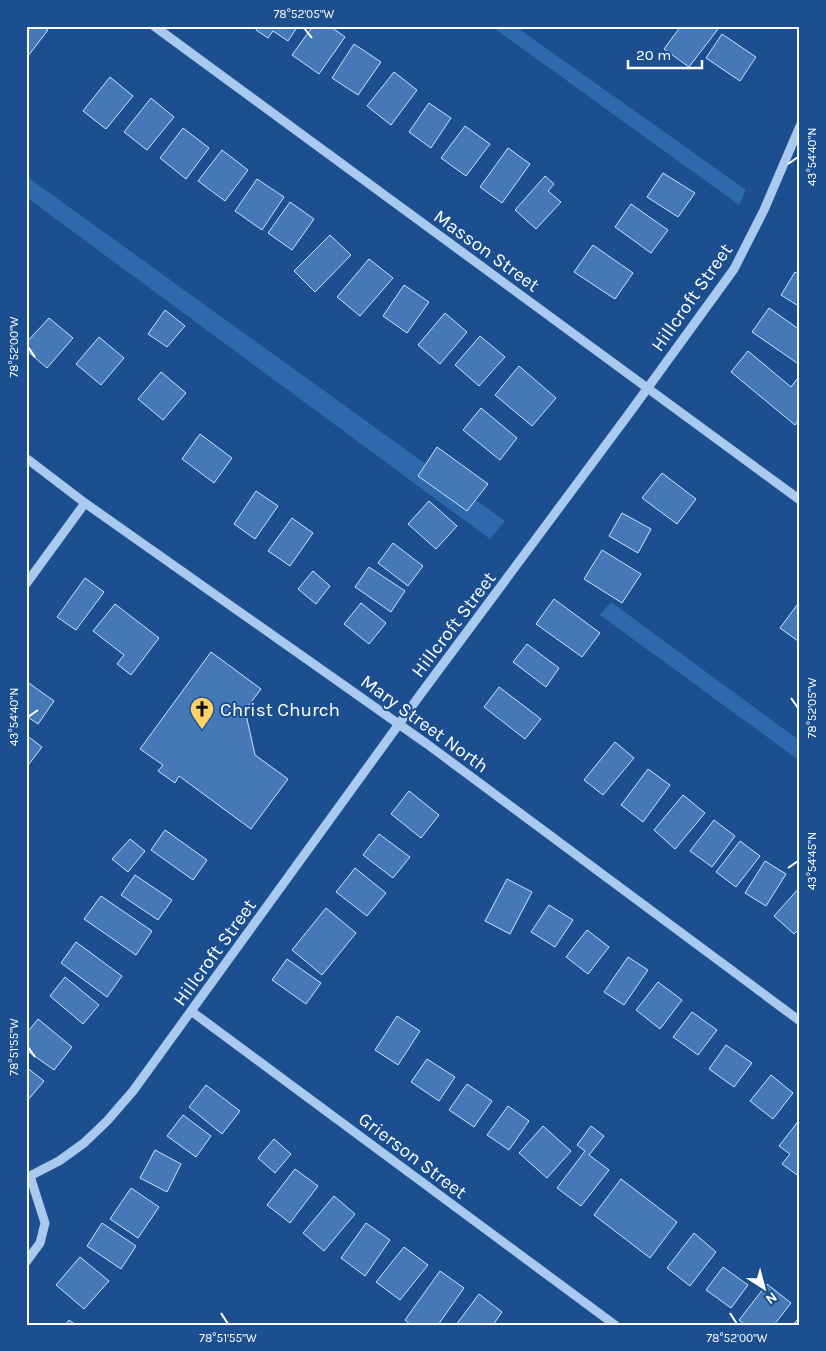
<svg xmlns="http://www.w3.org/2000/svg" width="826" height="1351" viewBox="0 0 826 1351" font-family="Karla,sans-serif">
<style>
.green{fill:#2e69ad}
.building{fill:#4478b7;stroke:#cfe3fa}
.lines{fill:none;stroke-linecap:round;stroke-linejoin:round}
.minor{stroke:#a9c9ee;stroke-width:9}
.ticks{fill:none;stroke:#fff;stroke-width:2}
.labels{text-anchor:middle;stroke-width:4;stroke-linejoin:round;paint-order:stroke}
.street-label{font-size:19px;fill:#fff;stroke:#1b4f8f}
.poi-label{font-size:19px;fill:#fff;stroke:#1b4f8f;text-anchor:start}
.neatline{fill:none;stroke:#fff;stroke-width:2}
.ticks-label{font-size:12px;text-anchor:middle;fill:#fff}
</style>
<rect width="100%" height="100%" fill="#1b4f8f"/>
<path class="green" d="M491,26H515L746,190L739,205Z
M26,176L505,521L490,539L26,197Z
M611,602L800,741V761L600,615Z"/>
<path class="building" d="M26,26H43L48,30L28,56L26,55Z
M258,26H298L288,41L273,31L268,38L256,30Z
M313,26H330L345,37L319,74L292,55Z
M681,26H715L718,29L689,67L664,49Z
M722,34L756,57L740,81L706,58Z
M354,44L381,62L358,95L332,78Z
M394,72L417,90L391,125L367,106Z
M110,77L133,96L106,129L83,111Z
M151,98L174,117L147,150L124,132Z
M429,103L451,118L431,148L409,132Z
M465,126L490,144L466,176L441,158Z
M183,128L209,148L186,179L160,158Z
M508,148L530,164L502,203L480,187Z
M222,150L248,170L225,201L198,181Z
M663,173L695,193L678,217L647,197Z
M545,176L554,184L548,191L561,202L536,229L515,210Z
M257,179L284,197L262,230L235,211Z
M290,202L314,219L292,250L268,233Z
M631,204L668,230L651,253L615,227Z
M330,235L351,255L315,292L294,271Z
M593,245L633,273L615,299L574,272Z
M369,259L393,278L360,316L337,297Z
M795,272L800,275V307L781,295Z
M404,285L429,302L407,333L383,316Z
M769,308L800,330V365L752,332Z
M165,310L185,326L167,347L148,334Z
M445,313L467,332L440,364L418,345Z
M49,318L73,338L47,368L26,350V343Z
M480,336L505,357L479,386L455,365Z
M99,337L124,358L101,385L76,364Z
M748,351L791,387L797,379L800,381V418L795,425L731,372Z
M519,366L556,398L532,426L495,395Z
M161,372L186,393L163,420L138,399Z
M481,408L517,438L500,460L463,430Z
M200,434L232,458L214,483L182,459Z
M437,447L488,484L467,511L418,476Z
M662,473L696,499L677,524L642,498Z
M256,491L278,506L255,539L234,524Z
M429,501L457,526L436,549L408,524Z
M622,513L651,529L638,553L609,536Z
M292,518L313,533L290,566L268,551Z
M393,543L423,566L408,586L378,563Z
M602,550L641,574L622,603L584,579Z
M369,567L405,591L391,612L355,587Z
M313,571L330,586L316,604L298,589Z
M85,578L104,592L76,630L57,617Z
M554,599L600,633L582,657L536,624Z
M800,601V639L798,641L780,628Z
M361,603L386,623L369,644L344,624Z
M115,604L159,638L131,675L117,664L124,655L93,631Z
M527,644L559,668L546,687L513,662Z
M211,652L261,689L245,710L255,755L288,779L251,829L179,776L175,783L158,771L163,765L140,749Z
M26,681L54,701L38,724L26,716Z
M499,687L541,719L525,739L484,707Z
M26,735L42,747L26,768Z
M615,742L634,758L603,795L584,780Z
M648,769L670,785L643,822L621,805Z
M409,791L439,815L421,838L391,814Z
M683,795L705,813L675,849L654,830Z
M714,820L735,836L712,867L690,851Z
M165,830L207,860L193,880L151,850Z
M379,834L410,857L393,878L363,855Z
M130,839L145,851L128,872L112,859Z
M740,841L760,856L736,887L716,872Z
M765,861L786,874L766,906L745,893Z
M355,868L386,893L367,916L336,892Z
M135,875L172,900L158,920L121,895Z
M507,879L532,892L510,934L485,921Z
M800,887V928L794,934L774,916Z
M101,896L152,931L136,955L84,919Z
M549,905L573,920L555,947L531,932Z
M326,908L356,933L322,975L292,950Z
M587,930L609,947L588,974L566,957Z
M76,942L122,976L107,997L61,963Z
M628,957L648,970L624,1005L604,992Z
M287,959L321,983L306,1004L272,980Z
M65,977L99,1005L83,1024L50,996Z
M658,982L682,1000L660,1029L636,1010Z
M692,1012L717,1030L698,1055L673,1037Z
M397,1016L420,1031L398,1065L375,1050Z
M38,1019L72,1047L54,1070L26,1050V1034Z
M726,1045L752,1063L734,1087L709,1069Z
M427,1059L455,1077L439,1101L411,1082Z
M26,1067L44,1081L28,1100L26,1098Z
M771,1075L793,1093L773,1119L750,1101Z
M467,1084L492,1101L474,1127L449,1110Z
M206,1085L240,1111L222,1134L189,1107Z
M508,1106L529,1121L509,1150L487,1135Z
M183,1115L211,1136L196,1157L167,1136Z
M800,1119V1177L782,1164L790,1154L779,1146Z
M543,1126L571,1151L547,1178L519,1153Z
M591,1126L604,1136L589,1155L609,1170L581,1206L557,1188L585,1151L577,1145Z
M274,1139L291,1154L275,1173L258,1158Z
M155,1150L181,1164L167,1192L140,1178Z
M295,1169L318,1186L290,1223L267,1205Z
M621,1179L677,1222L650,1258L594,1215Z
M131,1188L159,1207L138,1238L110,1219Z
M334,1196L355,1214L324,1251L303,1233Z
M102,1223L136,1246L121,1269L87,1246Z
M366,1223L390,1240L365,1276L341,1258Z
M694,1233L716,1252L690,1286L667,1268Z
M404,1247L428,1265L400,1300L376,1282Z
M80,1257L109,1281L84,1309L56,1285Z
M723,1267L748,1285L731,1308L706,1290Z
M440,1271L464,1288L438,1325H411L405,1320Z
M767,1284L791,1303L774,1325H745L739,1320Z
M479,1294L502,1312L493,1325H456Z
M800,1316V1325H793Z
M69,1320L76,1325H65Z"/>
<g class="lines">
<path class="minor" d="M154,26L800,500
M26,458L85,503L427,744L800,1021
M26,584L85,503
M191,1011L615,1325
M26,1178L59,1161L84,1143L107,1121L133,1091L191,1011L420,695L628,415L734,269L764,210L800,126
M26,1262L40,1243L45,1223L30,1176"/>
</g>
<path class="ticks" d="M304,28L312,38M788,164L798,157M28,347L35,357M791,698L798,708M28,717L38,710M788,868L798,861M28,1047L35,1057M221,1313L228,1324M730,1313L737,1324"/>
<defs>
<symbol id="church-pin" viewBox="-11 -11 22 30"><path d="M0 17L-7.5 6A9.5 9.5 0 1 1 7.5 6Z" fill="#ffd166" stroke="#1b4f8f"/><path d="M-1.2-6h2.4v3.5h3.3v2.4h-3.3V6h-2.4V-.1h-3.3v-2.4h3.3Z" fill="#111"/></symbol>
</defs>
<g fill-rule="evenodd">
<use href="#church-pin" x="188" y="695" width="28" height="38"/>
</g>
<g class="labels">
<g class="street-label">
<text transform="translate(487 250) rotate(36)" y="7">Masson Street</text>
<text transform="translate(691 297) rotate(-55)" y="7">Hillcroft Street</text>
<text transform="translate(453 624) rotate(-53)" y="7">Hillcroft Street</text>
<text transform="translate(425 723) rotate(36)" y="7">Mary Street North</text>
<text transform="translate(214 952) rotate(-54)" y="7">Hillcroft Street</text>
<text transform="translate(413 1155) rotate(37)" y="7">Grierson Street</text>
</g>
<g class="poi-label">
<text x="220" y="716">Christ Church</text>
</g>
</g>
<rect width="826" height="1351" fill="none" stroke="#1b4f8f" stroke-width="55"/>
<g transform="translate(764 1288) rotate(144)" stroke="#1b4f8f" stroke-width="4" paint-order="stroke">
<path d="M0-4L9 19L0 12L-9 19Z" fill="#ffffff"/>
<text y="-8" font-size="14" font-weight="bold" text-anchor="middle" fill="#ffffff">N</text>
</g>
<path d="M628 60v8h74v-8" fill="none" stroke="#ffffff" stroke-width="2.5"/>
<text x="636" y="60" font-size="15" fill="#ffffff" stroke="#1b4f8f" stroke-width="4" paint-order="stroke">20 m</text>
<rect x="28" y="28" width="770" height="1296" class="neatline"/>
<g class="ticks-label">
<text x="304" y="18">78°52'05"W</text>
<text transform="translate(812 157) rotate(-90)" y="4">43°54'40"N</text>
<text transform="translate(14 347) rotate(-90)" y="4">78°52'00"W</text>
<text transform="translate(812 708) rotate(-90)" y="4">78°52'05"W</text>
<text transform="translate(14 717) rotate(-90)" y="4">43°54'40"N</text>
<text transform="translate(812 861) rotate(-90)" y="4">43°54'45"N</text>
<text transform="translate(14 1047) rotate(-90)" y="4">78°51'55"W</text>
<text x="228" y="1342">78°51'55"W</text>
<text x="737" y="1342">78°52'00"W</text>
</g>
</svg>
